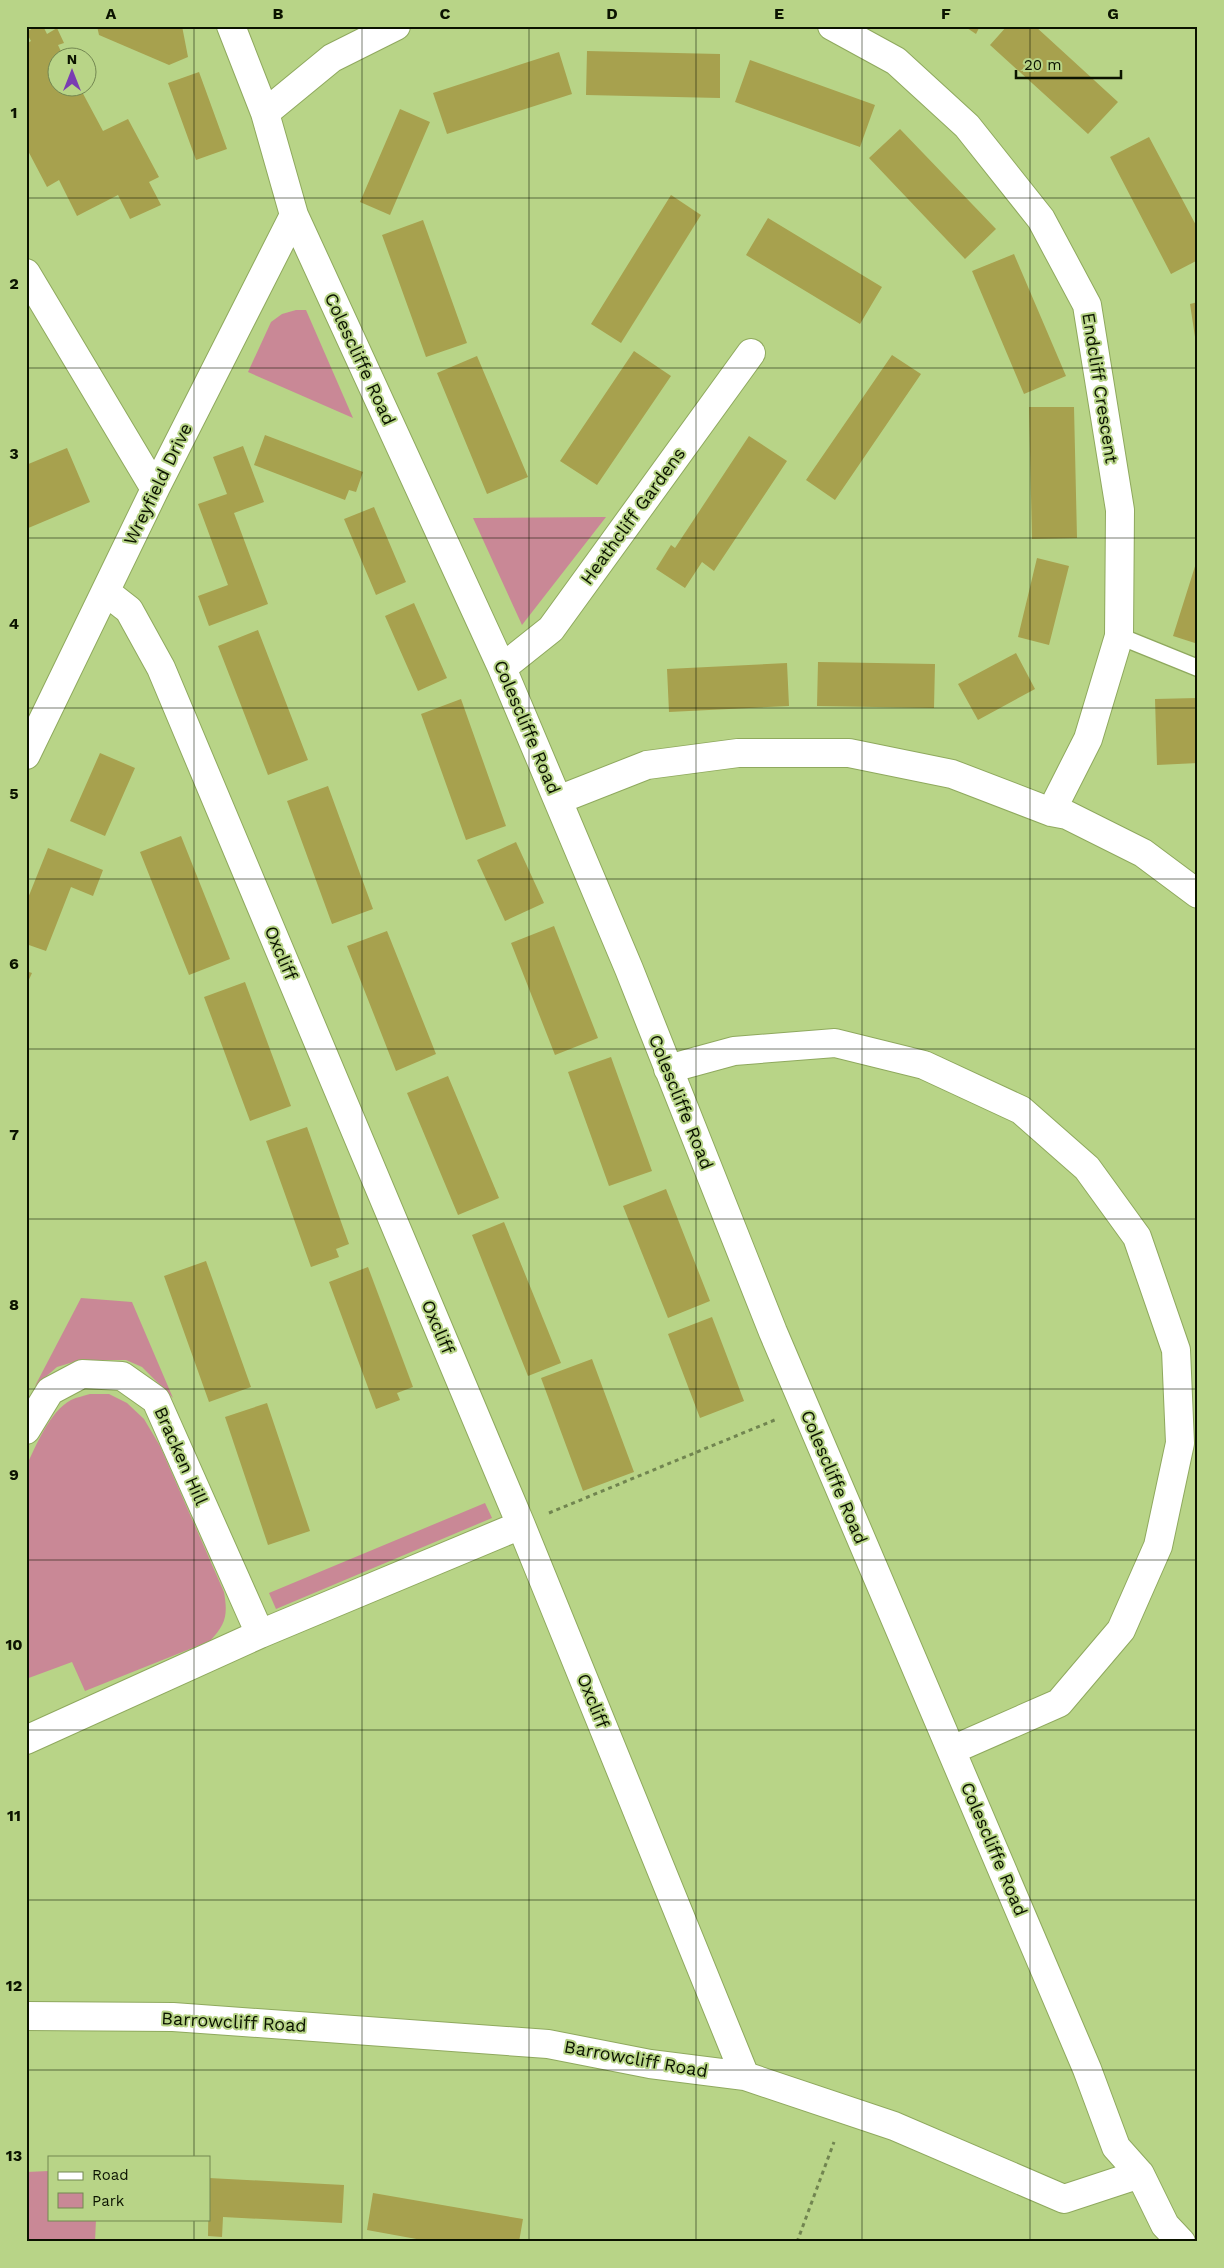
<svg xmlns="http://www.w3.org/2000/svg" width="1224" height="2268" viewBox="0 0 1224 2268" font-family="'Work Sans',sans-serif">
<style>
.green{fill:#c98896}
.building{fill:#a7a14e}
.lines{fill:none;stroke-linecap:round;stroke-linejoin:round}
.service-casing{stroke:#8fa95e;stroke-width:19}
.minor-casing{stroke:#8fa95e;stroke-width:30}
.path{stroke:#718550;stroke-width:3;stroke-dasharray:4 4;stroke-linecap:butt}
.service{stroke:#fff;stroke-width:16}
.minor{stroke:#fff;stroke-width:28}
.grid{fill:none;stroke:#0b1300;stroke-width:1;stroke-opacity:0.55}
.labels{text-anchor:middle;stroke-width:4;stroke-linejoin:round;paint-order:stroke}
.street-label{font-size:18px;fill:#0b1300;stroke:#b8d487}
.neatline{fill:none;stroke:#0b1300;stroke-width:2}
.grid-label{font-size:16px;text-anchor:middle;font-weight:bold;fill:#0b1300}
</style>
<rect width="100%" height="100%" fill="#b8d487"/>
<path class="green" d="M296,310H306L353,418L248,372L271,322L282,314Z
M606,517L522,625L473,518Z
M81,1298L132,1302L173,1398L142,1367L126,1360H80L57,1367L35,1386Z
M90,1394H109L127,1403L144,1419L160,1446L224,1592C228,1615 226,1624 210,1641L85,1691L72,1662L26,1679V1467C36,1446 49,1412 71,1400C77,1397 84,1396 90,1394Z
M485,1503L492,1518L276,1609L269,1593Z
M49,2171V2219H96L95,2242H26V2172Z"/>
<path class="building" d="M37,26H43L47,34L57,28L64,43L58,45L64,58H58V88H80L103,131L128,119L159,177L149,182L161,205L130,219L118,195L77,216L59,180L47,187L26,147V44L31,41L26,32Z
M97,26H160L167,29L182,26L188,57L169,65L99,35Z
M964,26H980L976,34Z
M1007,26H1035L1118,102L1088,134L990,45Z
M587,51L720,54V98L586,95Z
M559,52L572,94L447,134L433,93Z
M750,60L875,105L860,147L735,102Z
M199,72L227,149L196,160L168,83Z
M400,109L430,122L390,215L360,202Z
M900,129L996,229L965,259L869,158Z
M1149,137L1198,229V260L1171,274L1110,157Z
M671,195L701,215L621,343L591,324Z
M768,218L882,287L860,324L746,255Z
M423,220L467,343L426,357L382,235Z
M1014,254L1066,376L1024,394L972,271Z
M1198,302V350H1197L1190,304Z
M634,351L671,376L597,485L560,461Z
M892,355L921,374L835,500L806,480Z
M477,356L528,477L487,494L437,373Z
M1029,407H1074L1077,538L1032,539Z
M265,435L363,472L356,492L349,490L345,500L254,465Z
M749,436L787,461L714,571L702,562L685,588L656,569L671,545L675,548Z
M243,446L264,502L234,513L268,604L209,626L198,596L228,585L198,504L227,494L213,457Z
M67,448L90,502L26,529V465Z
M374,507L406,582L376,595L344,519Z
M1037,558L1069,566L1049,645L1018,637Z
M1197,560H1198V644L1173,636Z
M414,603L447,678L418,691L385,616Z
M258,630L308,760L268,775L218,646Z
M1016,653L1035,689L978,720L958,684Z
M818,662L935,664L934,708L817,706Z
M787,663L789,706L669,712L667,669Z
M1197,698L1198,763L1157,765L1155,699Z
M461,699L506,826L466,840L421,714Z
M100,753L135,768L105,836L70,821Z
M328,786L373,909L332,924L287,801Z
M181,836L230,959L189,975L140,852Z
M516,842L544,903L505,921L477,860Z
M48,848L103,870L93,896L71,887L46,951L26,944V903Z
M554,926L598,1038L555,1055L511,943Z
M387,931L436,1054L396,1071L347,946Z
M26,971L32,973L26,986Z
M245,982L291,1106L250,1121L204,997Z
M611,1057L652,1171L609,1186L568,1072Z
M448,1076L499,1198L458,1215L407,1093Z
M307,1127L349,1244L336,1249L339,1257L311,1267L266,1141Z
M666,1189L710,1301L668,1318L623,1206Z
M504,1222L561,1363L528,1376L472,1235Z
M206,1261L251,1387L209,1402L164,1276Z
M368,1267L413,1387L397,1393L400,1400L376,1409L329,1282Z
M712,1317L744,1401L700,1418L668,1334Z
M592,1359L634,1472L583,1491L541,1378Z
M267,1403L310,1531L268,1545L225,1417Z
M209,2178L344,2185L342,2223L223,2217L222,2237L208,2236Z
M373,2193L523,2219L519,2242H433L367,2230Z"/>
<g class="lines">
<defs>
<path id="service" d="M1119,636L1198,668"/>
<path id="minor" d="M231,26L265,113L294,215L502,668L629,969L773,1332L1087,2069L1116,2147L1140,2174L1165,2225L1181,2242
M832,26L896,61L967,126L1041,219L1087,305L1120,510L1119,636L1088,739L1051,812
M265,113L332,58L396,26
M26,273L155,489
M106,592L129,610L161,668L521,1525L745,2076
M502,668L551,629L751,353
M26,755L155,489L294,215
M558,800L647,765L738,753H849L952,774L1051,812L1067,815L1143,853L1198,894
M668,1069L734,1051L835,1043L924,1065L1021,1110L1087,1168L1137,1237L1176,1350L1180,1443L1158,1546L1121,1630L1059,1703L952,1750
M26,1430L50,1391L82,1374L122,1376L156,1400L260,1634
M26,1740L260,1634L521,1525
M26,2016L173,2017L548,2044L650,2064L745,2076L894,2126L1064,2199L1140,2174"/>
</defs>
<use href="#service" class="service-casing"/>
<use href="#minor" class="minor-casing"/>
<path class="path" d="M549,1513L777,1419
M797,2242L834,2142"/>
<use href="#service" class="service"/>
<use href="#minor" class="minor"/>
</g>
<path class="grid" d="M194,26V2157M362,26V2242M529,26V2242M696,26V2242M862,26V2242M1030,26V2242M26,198H1198M26,368H1198M26,538H1198M26,708H1198M26,879H1198M26,1049H1198M26,1219H1198M26,1389H1198M26,1560H1198M26,1730H1198M26,1900H1198M26,2070H1198M194,2219V2242"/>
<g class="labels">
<g class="street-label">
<text transform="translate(360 359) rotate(65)" y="6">Colescliffe Road</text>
<text transform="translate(1100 388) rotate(81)" y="6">Endcliff Crescent</text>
<text transform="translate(158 484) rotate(-64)" y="6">Wreyfield Drive</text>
<text transform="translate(633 516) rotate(-54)" y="6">Heathcliff Gardens</text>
<text transform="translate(527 727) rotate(67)" y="6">Colescliffe Road</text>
<text transform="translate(281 953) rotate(67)" y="6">Oxcliff</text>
<text transform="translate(681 1102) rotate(68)" y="6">Colescliffe Road</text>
<text transform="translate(438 1327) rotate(67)" y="6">Oxcliff</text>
<text transform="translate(181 1456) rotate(66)" y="6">Bracken Hill</text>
<text transform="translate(834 1477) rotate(67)" y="6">Colescliffe Road</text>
<text transform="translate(593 1701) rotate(68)" y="6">Oxcliff</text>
<text transform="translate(994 1849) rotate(67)" y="6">Colescliffe Road</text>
<text transform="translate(234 2022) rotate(3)" y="6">Barrowcliff Road</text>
<text transform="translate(636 2059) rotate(10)" y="6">Barrowcliff Road</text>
</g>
</g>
<rect width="1224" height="2268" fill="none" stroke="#b8d487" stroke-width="55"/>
<rect x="48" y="2156" width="162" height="65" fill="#b8d487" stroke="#738751"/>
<rect x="58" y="2172" width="25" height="8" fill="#ffffff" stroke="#738751"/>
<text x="92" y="2180" font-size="15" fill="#0b1300">Road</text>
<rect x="58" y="2193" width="25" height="15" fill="#c98896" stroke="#738751"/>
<text x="92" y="2206" font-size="15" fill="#0b1300">Park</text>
<g transform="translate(72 72)"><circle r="24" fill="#b8d487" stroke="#738751"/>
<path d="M0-4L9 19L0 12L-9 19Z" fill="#7a3cb2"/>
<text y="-8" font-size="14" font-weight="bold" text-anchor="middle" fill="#0b1300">N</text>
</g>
<path d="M1016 70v8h105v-8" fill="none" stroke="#0b1300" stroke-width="2.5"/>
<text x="1024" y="70" font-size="15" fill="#0b1300" stroke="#b8d487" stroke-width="4" paint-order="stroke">20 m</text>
<rect x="28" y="28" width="1168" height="2212" class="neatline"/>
<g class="grid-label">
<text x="111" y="19">A</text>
<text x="278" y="19">B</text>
<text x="445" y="19">C</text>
<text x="612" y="19">D</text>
<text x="779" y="19">E</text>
<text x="946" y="19">F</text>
<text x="1113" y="19">G</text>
<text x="14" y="118">1</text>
<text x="14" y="289">2</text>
<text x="14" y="459">3</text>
<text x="14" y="629">4</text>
<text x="14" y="799">5</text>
<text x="14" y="969">6</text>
<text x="14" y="1140">7</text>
<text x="14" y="1310">8</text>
<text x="14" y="1480">9</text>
<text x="14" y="1650">10</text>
<text x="14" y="1821">11</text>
<text x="14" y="1991">12</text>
<text x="14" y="2161">13</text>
</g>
</svg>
